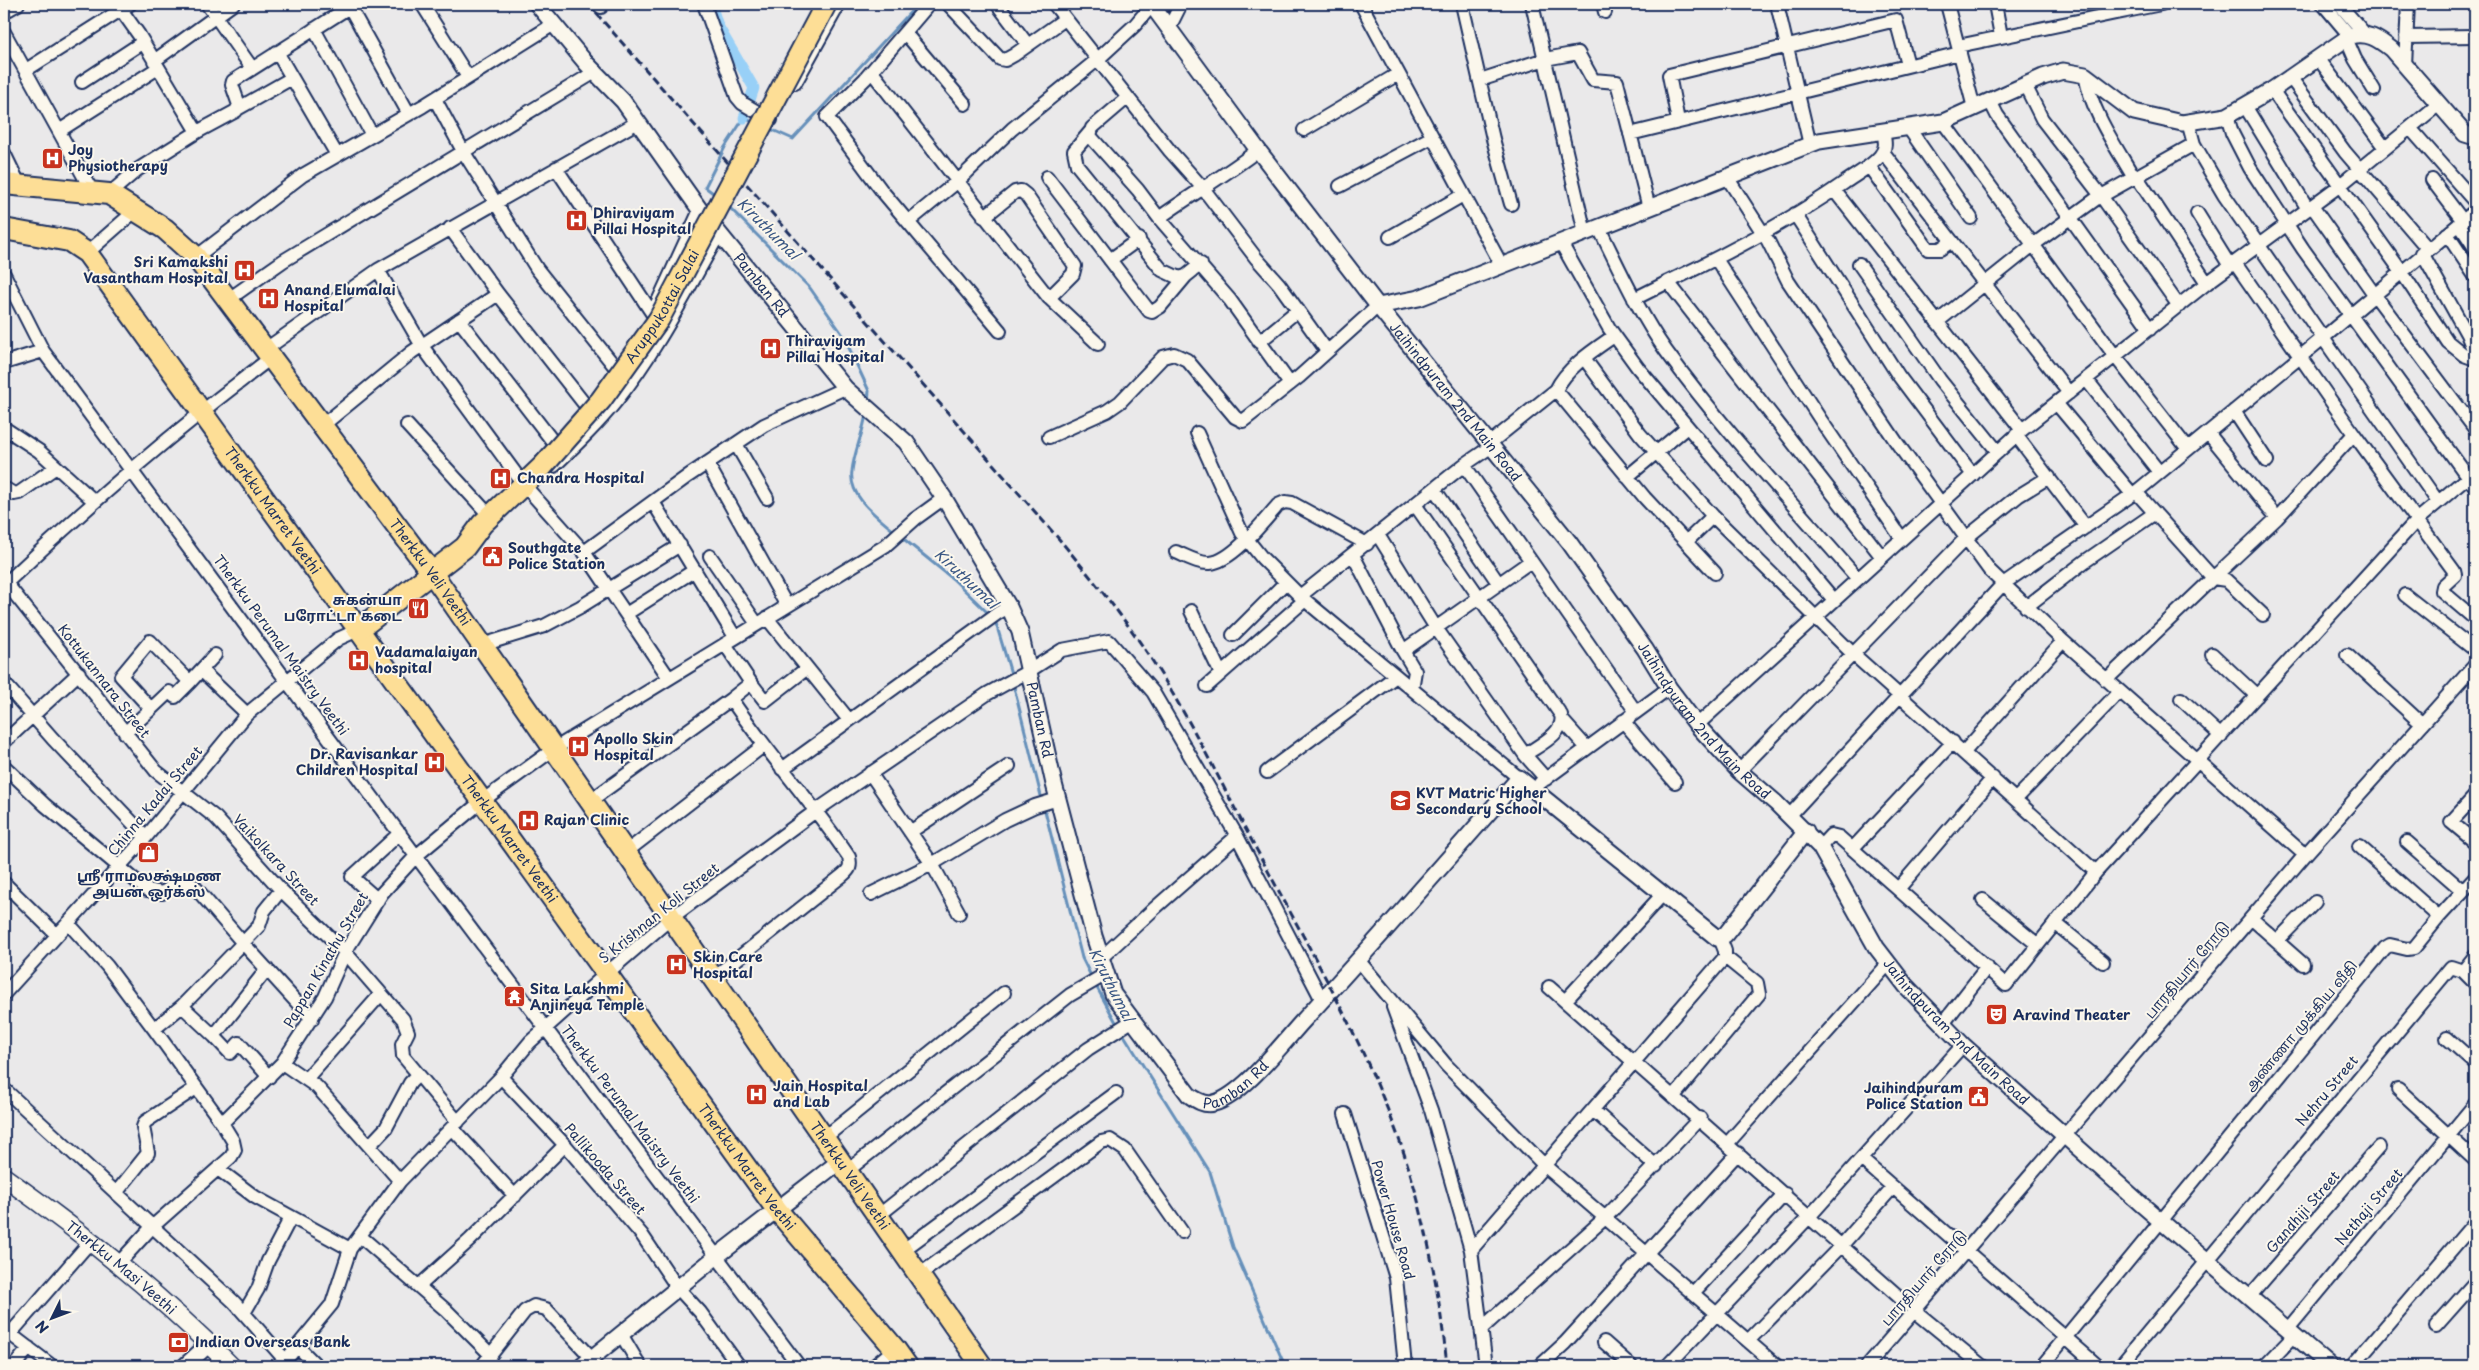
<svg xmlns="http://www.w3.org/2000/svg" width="2479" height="1370" viewBox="0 0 2479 1370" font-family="'Playpen Sans','Noto Sans Tamil',sans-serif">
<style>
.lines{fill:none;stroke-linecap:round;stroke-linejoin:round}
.stream{stroke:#6690ba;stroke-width:3}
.canal{stroke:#98d0f7;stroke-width:11}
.minor-casing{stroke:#1b2f5e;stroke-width:16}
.tertiary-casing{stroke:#1b2f5e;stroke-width:19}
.secondary-casing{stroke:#1b2f5e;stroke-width:21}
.primary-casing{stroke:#1b2f5e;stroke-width:24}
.minor{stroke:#fbf7ec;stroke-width:12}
.tertiary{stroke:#fbf7ec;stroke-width:15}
.secondary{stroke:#fbf7ec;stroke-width:18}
.primary{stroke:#fdde96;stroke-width:20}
.rail{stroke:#1b2f5e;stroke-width:3;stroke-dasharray:8 4;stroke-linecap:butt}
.primary-bridge-casing{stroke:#1b2f5e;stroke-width:24;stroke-linecap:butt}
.primary-bridge{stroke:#fdde96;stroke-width:20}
.labels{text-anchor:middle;stroke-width:4;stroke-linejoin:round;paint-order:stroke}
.poi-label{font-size:14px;font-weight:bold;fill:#1b2f5e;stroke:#fbf7ec;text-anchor:start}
.street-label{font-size:14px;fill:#1b2f5e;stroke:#fbf7ec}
.water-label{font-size:15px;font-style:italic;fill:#3a5784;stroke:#fbf7ec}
</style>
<rect width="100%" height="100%" fill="#eae9ea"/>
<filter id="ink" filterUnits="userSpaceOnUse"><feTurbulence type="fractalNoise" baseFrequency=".02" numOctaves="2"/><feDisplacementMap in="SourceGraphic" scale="10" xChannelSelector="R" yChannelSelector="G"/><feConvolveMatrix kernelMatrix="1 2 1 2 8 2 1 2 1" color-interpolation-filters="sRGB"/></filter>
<g filter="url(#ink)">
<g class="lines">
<path class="stream" d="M768,128L793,139L918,4
M717,196L705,187L725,147L744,118L755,123
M727,205L810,288L843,335L869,391L868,401
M866,414C863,434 854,452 852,471C848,497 878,517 895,532
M900,536L953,579L989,614
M995,620L1012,677
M1013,683L1042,800
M1044,807L1082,958L1092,978
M1095,984L1118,1026
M1122,1032L1210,1172L1233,1247L1285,1366"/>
<path class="canal" d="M711,4L718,26L754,88L744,118"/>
<defs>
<path id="minor" d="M117,4L139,35L197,132
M207,4L252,68
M348,4L409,114
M422,4L468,77
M598,4L601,7
M704,4L737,97L742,103L771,120
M929,4L865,79L827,117L882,191L1000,331
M948,4L1000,59L1005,60L1014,55L1065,19
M997,4L1028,45
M1054,4L1170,151L1202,187L1256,258L1279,284L1327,351
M1361,4L1502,266
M1462,4L1493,139L1511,204
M1532,4L1585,233
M1603,4L1605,12
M1777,4L1810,145
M1947,4L1974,108
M1995,4L2001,36
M2323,4L2350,36
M2339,4L2364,33
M4,12L18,4
M2116,13L2161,4
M1169,28L1181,4
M314,29L372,135
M4,32L93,193
M905,33L965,104
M2406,37L2475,36
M2346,38L2355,59L2374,90
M1958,46L2116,13L2114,4
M277,52L337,155
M2318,58L2385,148
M154,61L233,4
M2405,65L2408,4
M26,70L130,4
M872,72L1049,298L1098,344
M2085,75C2092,113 2115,145 2134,178
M2290,77L2345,152L2428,249
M1480,80L1545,59L1578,53L1593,80L1617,82L1649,208
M82,82L143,42
M795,83L839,4
M2025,85L2042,119L2099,193L2179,306
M2272,90L2401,271L2448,342L2464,355L2475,359
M1127,98L1092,128L1090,136L1138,190L1159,218L1230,300L1290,384
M435,99L463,151L537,269L616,368
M1990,101L1997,115L2150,329
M2245,106L2308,209
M239,108L292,78
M2227,116L2232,133L2250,168L2303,249L2475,487
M1678,121L1669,75L1896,20L1908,65
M1943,122L2115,356L2188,449
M1908,127L1971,218
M2410,128L2475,202
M1304,130L1398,74
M59,131L158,68
M1090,132L1074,151L1077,165L1162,270L1179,278L1186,276L1201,264
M1630,134L1960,53
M2194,144L2224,195L2323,338L2475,211
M1883,152L2069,393
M4,153L20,186
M1869,166L1928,249H1940L1952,241
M556,168L652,313
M1047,177L1149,311L1152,312L1160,307L1186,276
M1727,177L1768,241L1788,281L1897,443L1990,571L2063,641L2305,855
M2137,177L2207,283
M2432,180L2463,221
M1340,186L1432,137
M1834,190L2022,430
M109,194L137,170L197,132L236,111L239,105L232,85L233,81L354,4
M2312,206L2374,294L2475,429
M2197,213L2230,266
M1795,214L1898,375L1973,475
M984,217L1015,192L1021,191L1026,195L1075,266L1073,274L1049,298
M1159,218C1192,194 1226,175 1258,150
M908,222L958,181L1012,129L1097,60L1135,25L1152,5L1168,4
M2459,224L2475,248
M450,228L498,294L586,406
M1599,228C1620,270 1639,313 1666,351C1724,431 1793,504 1858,579
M2447,234L2475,276
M1390,237L1463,195
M1561,243L1609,328L1638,368L1834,600
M87,253L136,210
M2422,253L2467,334L2475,354
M196,257L303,175L423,106L554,24
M1716,259L1822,422L1902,539
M1110,260L1139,239
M2235,263L2354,434L2454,571L2455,575L2443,586L2442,591L2475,619
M1859,264L1940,380L1998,452
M378,270L422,346L524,485L584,552
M4,274L43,351L416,856L799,1366
M229,299L283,261L595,72
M1634,299L1668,282
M655,308L700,210
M459,320L554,443
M1937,322L2033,245L2096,199L2194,144L2188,122
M1614,336C1594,350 1567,367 1556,390L1645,498L1715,573
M1259,342L1298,310
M266,349L378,270L638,122
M1584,358L1640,434L1713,516L1852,653L2096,872
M4,363L43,351
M2086,379L2159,472
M2056,403L2132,494
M2234,411L2267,461
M323,425L412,352L498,294
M407,425L490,516
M4,428L39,451L94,501
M1197,433L1242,533L1262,558L1300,596L1519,778
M2208,433L2277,518
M2016,435L2086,527
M1049,437L1107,411L1120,402L1163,357L1174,354L1187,360L1235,417L1243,421L1299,377L1378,306
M1490,443L1556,390
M736,444L767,498
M707,463L787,606
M1464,465L1531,561
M554,466C576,445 598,424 617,400C658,349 687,290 719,234
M1627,477L1687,427
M4,488L14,494L19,493L56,467
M1435,490L1499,584
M653,502L735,637
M1416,506L1561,715C1566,733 1537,746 1525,755L1546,779
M1378,535L1436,628L1525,755
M1686,542L1713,516
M1176,552C1186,556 1199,564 1210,563C1232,562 1264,521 1278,505L1285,502L1292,503L1367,544
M1353,555L1403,651
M710,556L757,624
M1882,557L1668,282C1729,253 1788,222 1844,183C1855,175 1871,167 1880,156C1887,148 1885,141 1883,131
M2213,578L2277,518L2354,434
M2213,578L2226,580L2263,615
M6,583L156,771L216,818L281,890L345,952L403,1019L408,1032L402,1044L403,1056L458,1122
M4,585C89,504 178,428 272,357
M2405,595L2475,650
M1300,596L1464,465L1492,446
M2026,607L2084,562L2155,513
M1191,611L1221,674
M626,614L695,570
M767,618L849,720
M1233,635L1286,582
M482,645L544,626L580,607L680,545
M2212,654L2257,696
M215,655L201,670L247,714
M2347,655L2422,724
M669,678L584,552L688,476L764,425L845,388
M2106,680L2213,578L2136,492
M190,682L175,697L169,692L151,709L121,676L150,641L190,682L201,670
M4,683L53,739L146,837
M751,683L765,701L806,669
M1207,686L1305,600
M1412,689L1415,671L1403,651L1531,561L1636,712
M2181,699L2221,736
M1563,721L1587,748
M1623,721L1675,782
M1697,725L2022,430L2207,283L2339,186L2439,104
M125,733L151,709
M4,742L79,673
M1964,752L2063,641
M4,766L45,805L147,890L162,893C174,886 181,880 194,886L243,943L259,926L264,911L281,890
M782,769L998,613L1009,607
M1739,771L1966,538L2018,496L2049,477
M1267,772L1396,676
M870,773L932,864L959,913
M1540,783L1669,688
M2475,796L2451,822L2475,842
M2016,799L2119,692
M590,801L731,699
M1790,815L2003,584L2136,492L2323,338L2438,502
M910,832L1009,766
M2407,842L2463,891
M2359,846L2439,917
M1820,847L1831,835L1839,837L2006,985L2096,872L2417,520L2475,471
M1853,848L1953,742
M626,852L763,746
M4,883L57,935
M1899,888L1993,778
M871,894L932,864L1005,820L1035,806L1058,799
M378,900L352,877L400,833
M1983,900L2038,945
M2251,918L2303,964
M68,923L107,966L154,1029L222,1123L233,1141L235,1150L231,1157L152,1227L118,1264
M2055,923L2103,962
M2277,941L2315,902
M1101,958L1155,908L1237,836
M1359,961L1446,1065L1544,1165L1777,1366
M2463,971L2475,983
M713,978L843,875C850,869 851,866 849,857C812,802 768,754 731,699L751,683L725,644
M1549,987L1915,1311L1982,1366
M4,994L146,837L247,714L338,639L358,630
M1565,1001L1662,895
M182,1006L214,1036L230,1053L239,1043L269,1077
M1393,1007L1431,1110L1471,1250L1486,1366
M1942,1025L1987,967
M154,1029L182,1006L243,943L312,1019
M214,1036L267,969
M2447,1038L2475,1063
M282,1063L317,1087L400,1181
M501,1077L565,1145L642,1235L677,1287L700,1312L739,1366
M306,1079L381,994
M4,1089L234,1302L286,1361
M2398,1089L2475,1160
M1674,1096L1759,994L1757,983L1725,957
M1593,1110L1656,1166
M1345,1114L1396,1278L1405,1366
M222,1123L282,1063L325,997L345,952L382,893L416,856L482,801L554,749L885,546L915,519L944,498
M452,1128L515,1196
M824,1138L1004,993
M1727,1144L1889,963
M370,1145L386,1128L410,1083L418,1075
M1861,1159L2098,1366
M218,1169L255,1197L350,1249
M847,1171L1070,995L1106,974
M116,1193L148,1153L143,1127L145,1122L196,1088
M878,1216L1088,1049L1132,1021
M360,1236L447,1311L491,1355
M1471,1250L1725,957V951L1720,938
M902,1251L1116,1093
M919,1275L1101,1142L1110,1140L1125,1150L1182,1232
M419,1286L470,1240L565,1145
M1693,1293L1785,1194
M2249,1297L2379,1147
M244,1313L258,1289L268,1261L291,1217
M2436,1326L2475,1282
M1481,1329L1605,1218L1700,1118
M5,1330L52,1366
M2287,1330L2475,1104
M10,1334L90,1242
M621,1334L640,1366
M1748,1341L1842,1245L1893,1187
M1604,1342L1631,1366
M298,1347L317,1366
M14,1366L29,1348
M281,1366L332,1304L350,1249L400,1181L501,1077L530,1042L606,974L671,918L817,810L987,694L1029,671L1062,650L1109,641L1153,692L1237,836L1322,1000
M482,1366L525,1311L534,1306L546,1309L592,1358
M874,1366L895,1349
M1540,1366L1565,1343L1738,1153
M1667,1366L1809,1217L1963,1045
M1867,1366L2305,855L2475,665
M2042,1366L2385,948L2390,945L2407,949L2414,948L2439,917L2475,878
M2120,1366L2451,967L2463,971L2475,956
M2265,1366L2294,1336
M2352,1366L2475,1222"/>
<g id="tertiary">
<path id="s1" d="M537,4L586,63L623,101L700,210L845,388L906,442L944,498L1009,607L1020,632L1054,784L1094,936L1113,994L1189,1095C1196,1100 1205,1106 1214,1103C1242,1096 1282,1044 1302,1022C1376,942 1447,860 1519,778L1717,938L1725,935L1806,831"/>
<path id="s2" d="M1151,4L1258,150L1378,306L1569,542L1645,649L1669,688L1697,725L1739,771L1776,803L1820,847L1876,947L1906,986L1963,1045L2141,1204L2330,1366"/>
<path d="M1378,306L1419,298L1819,141L1943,122L2043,77L2063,71L2085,75L2134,112L2182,123L2227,116L2272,90L2350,36C2368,32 2377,38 2391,49L2465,134L2475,137"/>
<path d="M185,1366L209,1344"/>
<path d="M582,1366L717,1256L840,1161"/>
</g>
<g id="secondary">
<path id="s3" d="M4,1177C84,1234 162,1296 231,1366"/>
</g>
<g id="primary">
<path id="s4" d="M4,184L109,194L165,229L196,257L432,573L982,1366"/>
<path id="s5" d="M4,229L69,241L87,253L777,1210L895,1349L907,1366"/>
<path d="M358,630L465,547L482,524L543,466"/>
</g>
</defs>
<use href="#minor" class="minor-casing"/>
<use href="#tertiary" class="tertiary-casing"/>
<use href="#secondary" class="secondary-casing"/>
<use href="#primary" class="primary-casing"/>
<use href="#minor" class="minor"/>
<use href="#tertiary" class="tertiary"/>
<use href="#secondary" class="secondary"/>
<use href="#primary" class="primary"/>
<path class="rail" d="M588,4L1059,539C1094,581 1128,622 1157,668C1195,728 1226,793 1260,856C1309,948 1363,1040 1399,1139C1425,1212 1439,1290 1447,1366"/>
<defs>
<g id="primary-bridge">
<path id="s6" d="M543,466L601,400L659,319L826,4"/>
</g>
</defs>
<use href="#primary-bridge" class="primary-bridge-casing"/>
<use href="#primary-bridge" class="primary-bridge"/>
</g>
</g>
<defs>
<symbol id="hospital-square" viewBox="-11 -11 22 22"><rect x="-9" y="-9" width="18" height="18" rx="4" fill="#c8321e" stroke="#fbf7ec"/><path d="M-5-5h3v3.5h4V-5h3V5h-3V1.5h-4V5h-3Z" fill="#fff"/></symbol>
<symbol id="civic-square" viewBox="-11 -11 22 22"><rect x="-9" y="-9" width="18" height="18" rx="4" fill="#c8321e" stroke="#fbf7ec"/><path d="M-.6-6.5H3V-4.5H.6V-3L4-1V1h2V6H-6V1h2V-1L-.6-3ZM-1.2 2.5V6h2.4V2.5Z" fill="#fff"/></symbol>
<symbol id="restaurant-square" viewBox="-11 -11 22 22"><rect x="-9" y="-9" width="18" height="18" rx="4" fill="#c8321e" stroke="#fbf7ec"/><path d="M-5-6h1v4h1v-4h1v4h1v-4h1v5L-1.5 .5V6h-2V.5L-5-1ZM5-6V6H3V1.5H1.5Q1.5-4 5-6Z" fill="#fff"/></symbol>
<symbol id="school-square" viewBox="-11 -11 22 22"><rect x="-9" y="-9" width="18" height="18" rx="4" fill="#c8321e" stroke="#fbf7ec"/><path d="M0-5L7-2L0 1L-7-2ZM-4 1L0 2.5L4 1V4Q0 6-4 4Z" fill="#fff"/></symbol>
<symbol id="shop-square" viewBox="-11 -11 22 22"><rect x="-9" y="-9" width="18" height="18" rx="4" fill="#c8321e" stroke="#fbf7ec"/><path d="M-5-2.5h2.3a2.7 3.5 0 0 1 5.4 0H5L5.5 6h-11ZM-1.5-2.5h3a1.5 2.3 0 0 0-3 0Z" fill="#fff"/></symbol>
<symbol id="temple-square" viewBox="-11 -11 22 22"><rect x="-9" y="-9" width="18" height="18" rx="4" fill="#c8321e" stroke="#fbf7ec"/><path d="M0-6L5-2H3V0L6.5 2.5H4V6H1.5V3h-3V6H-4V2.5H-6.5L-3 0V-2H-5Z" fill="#fff"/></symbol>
<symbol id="theatre-square" viewBox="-11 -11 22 22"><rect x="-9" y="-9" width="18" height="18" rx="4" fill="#c8321e" stroke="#fbf7ec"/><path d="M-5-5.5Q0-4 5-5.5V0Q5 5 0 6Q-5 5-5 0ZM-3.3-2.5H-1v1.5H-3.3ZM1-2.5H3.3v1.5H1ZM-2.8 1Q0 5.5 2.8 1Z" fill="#fff"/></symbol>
<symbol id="bank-square" viewBox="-11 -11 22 22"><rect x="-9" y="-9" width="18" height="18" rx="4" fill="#c8321e" stroke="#fbf7ec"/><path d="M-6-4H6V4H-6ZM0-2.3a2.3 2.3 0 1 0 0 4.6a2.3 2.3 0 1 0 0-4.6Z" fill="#fff"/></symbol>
</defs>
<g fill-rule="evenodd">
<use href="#hospital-square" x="40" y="146" width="25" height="25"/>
<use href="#hospital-square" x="564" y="208" width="25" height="25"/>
<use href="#hospital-square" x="232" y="258" width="25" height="25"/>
<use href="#hospital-square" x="256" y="286" width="25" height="25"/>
<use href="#hospital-square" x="758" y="336" width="25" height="25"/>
<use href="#hospital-square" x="488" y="466" width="25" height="25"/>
<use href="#civic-square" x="480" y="544" width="25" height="25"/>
<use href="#restaurant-square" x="406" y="596" width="25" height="25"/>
<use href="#hospital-square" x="346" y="648" width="25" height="25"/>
<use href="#hospital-square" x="566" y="734" width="25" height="25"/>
<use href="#hospital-square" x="422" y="750" width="25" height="25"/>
<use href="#school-square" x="1388" y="788" width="25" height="25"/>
<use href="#hospital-square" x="516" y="808" width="25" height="25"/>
<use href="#shop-square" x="136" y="840" width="25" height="25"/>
<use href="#hospital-square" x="664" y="952" width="25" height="25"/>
<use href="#temple-square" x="502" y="984" width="25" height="25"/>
<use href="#theatre-square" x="1984" y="1002" width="25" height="25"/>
<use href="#hospital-square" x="744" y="1082" width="25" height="25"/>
<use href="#civic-square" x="1966" y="1084" width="25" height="25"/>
<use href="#bank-square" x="166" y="1330" width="25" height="25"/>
</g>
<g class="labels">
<g class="poi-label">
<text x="68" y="155">Joy<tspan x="68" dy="16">Physiotherapy</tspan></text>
<text x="593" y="218">Dhiraviyam<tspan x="593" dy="16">Pillai Hospital</tspan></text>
<text x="228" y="267" text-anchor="end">Sri Kamakshi<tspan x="228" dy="16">Vasantham Hospital</tspan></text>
<text x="284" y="295">Anand Elumalai<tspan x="284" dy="16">Hospital</tspan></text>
<text x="786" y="346">Thiraviyam<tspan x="786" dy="16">Pillai Hospital</tspan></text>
<text x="517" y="483">Chandra Hospital</text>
<text x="508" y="553">Southgate<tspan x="508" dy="16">Police Station</tspan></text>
<text x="402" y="605" text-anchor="end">சுகன்யா<tspan x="402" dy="16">பரோட்டா கடை</tspan></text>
<text x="375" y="657">Vadamalaiyan<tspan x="375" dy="16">hospital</tspan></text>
<text x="594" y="744">Apollo Skin<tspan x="594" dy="16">Hospital</tspan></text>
<text x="418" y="759" text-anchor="end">Dr. Ravisankar<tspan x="418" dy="16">Children Hospital</tspan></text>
<text x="1416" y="798">KVT Matric Higher<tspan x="1416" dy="16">Secondary School</tspan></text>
<text x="544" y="825">Rajan Clinic</text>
<text x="149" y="881" text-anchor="middle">ஶ்ரீ ராமலக்ஷ்மண<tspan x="149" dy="16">அயன் ஒர்க்ஸ்</tspan></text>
<text x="693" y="962">Skin Care<tspan x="693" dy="16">Hospital</tspan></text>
<text x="530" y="994">Sita Lakshmi<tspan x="530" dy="16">Anjineya Temple</tspan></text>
<text x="2013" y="1020">Aravind Theater</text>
<text x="773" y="1091">Jain Hospital<tspan x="773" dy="16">and Lab</tspan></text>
<text x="1963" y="1093" text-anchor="end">Jaihindpuram<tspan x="1963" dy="16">Police Station</tspan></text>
<text x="195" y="1347">Indian Overseas Bank</text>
</g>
<g class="street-label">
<text dy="5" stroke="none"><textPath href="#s1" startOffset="360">Pamban Rd</textPath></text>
<text dy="5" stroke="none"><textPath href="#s6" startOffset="200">Aruppukottai Salai</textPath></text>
<text dy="5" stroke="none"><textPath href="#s2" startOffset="501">Jaihindpuram 2nd Main Road</textPath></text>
<text dy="5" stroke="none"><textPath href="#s5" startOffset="405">Therkku Marret Veethi</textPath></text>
<text dy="5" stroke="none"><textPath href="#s4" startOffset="606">Therkku Veli Veethi</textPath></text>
<text transform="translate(281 645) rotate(54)" y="5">Therkku Perumal Maistry Veethi</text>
<text transform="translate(104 681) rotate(52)" y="5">Kottukannara Street</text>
<text dy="5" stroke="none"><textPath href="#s1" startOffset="886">Pamban Rd</textPath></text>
<text dy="5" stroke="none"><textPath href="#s2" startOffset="906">Jaihindpuram 2nd Main Road</textPath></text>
<text transform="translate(155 801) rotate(-50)" y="5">Chinna Kadai Street</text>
<text dy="5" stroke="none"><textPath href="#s5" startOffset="810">Therkku Marret Veethi</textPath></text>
<text transform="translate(276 860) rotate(47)" y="5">Vaikolkara Street</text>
<text transform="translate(659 913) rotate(-39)" y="5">S Krishnan Koli Street</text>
<text transform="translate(326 960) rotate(-60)" y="5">Pappan Kinathu Street</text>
<text transform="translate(2187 970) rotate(-50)" y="5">பாரதியார் ரோடு</text>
<text transform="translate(2301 1026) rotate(-50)" y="5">அண்ணா முக்கிய வீதி</text>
<text dy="5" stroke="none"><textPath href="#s2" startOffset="1310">Jaihindpuram 2nd Main Road</textPath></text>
<text dy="5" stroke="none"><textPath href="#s1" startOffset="1351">Pamban Rd</textPath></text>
<text transform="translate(2327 1091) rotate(-50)" y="5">Nehru Street</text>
<text transform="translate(630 1114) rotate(53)" y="5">Therkku Perumal Maistry Veethi</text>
<text dy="5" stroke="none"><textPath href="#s5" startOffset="1215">Therkku Marret Veethi</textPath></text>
<text transform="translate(605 1169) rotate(49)" y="5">Pallikooda Street</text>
<text dy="5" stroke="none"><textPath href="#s4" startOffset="1341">Therkku Veli Veethi</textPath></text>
<text transform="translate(2369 1207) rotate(-50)" y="5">Nethaji Street</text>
<text transform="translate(2303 1212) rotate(-49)" y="5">Gandhiji Street</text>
<text transform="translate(1393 1220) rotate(74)" y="5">Power House Road</text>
<text dy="5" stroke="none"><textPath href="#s3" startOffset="148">Therkku Masi Veethi</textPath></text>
<text transform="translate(1924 1278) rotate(-49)" y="5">பாரதியார் ரோடு</text>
</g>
<g class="water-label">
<text transform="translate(768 229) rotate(45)" y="5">Kiruthumal</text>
<text transform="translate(966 579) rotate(43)" y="5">Kiruthumal</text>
<text transform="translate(1111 985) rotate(63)" y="5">Kiruthumal</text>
</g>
</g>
<rect width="2479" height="1370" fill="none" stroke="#fbf7ec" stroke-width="20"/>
<rect x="10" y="10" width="2459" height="1350" fill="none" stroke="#1b2f5e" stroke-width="2" filter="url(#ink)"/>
<g transform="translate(52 1318) rotate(228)" stroke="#fbf7ec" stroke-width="4" paint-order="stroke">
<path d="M0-4L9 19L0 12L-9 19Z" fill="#1b2f5e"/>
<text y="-8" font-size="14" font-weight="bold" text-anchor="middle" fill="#1b2f5e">N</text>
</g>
</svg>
